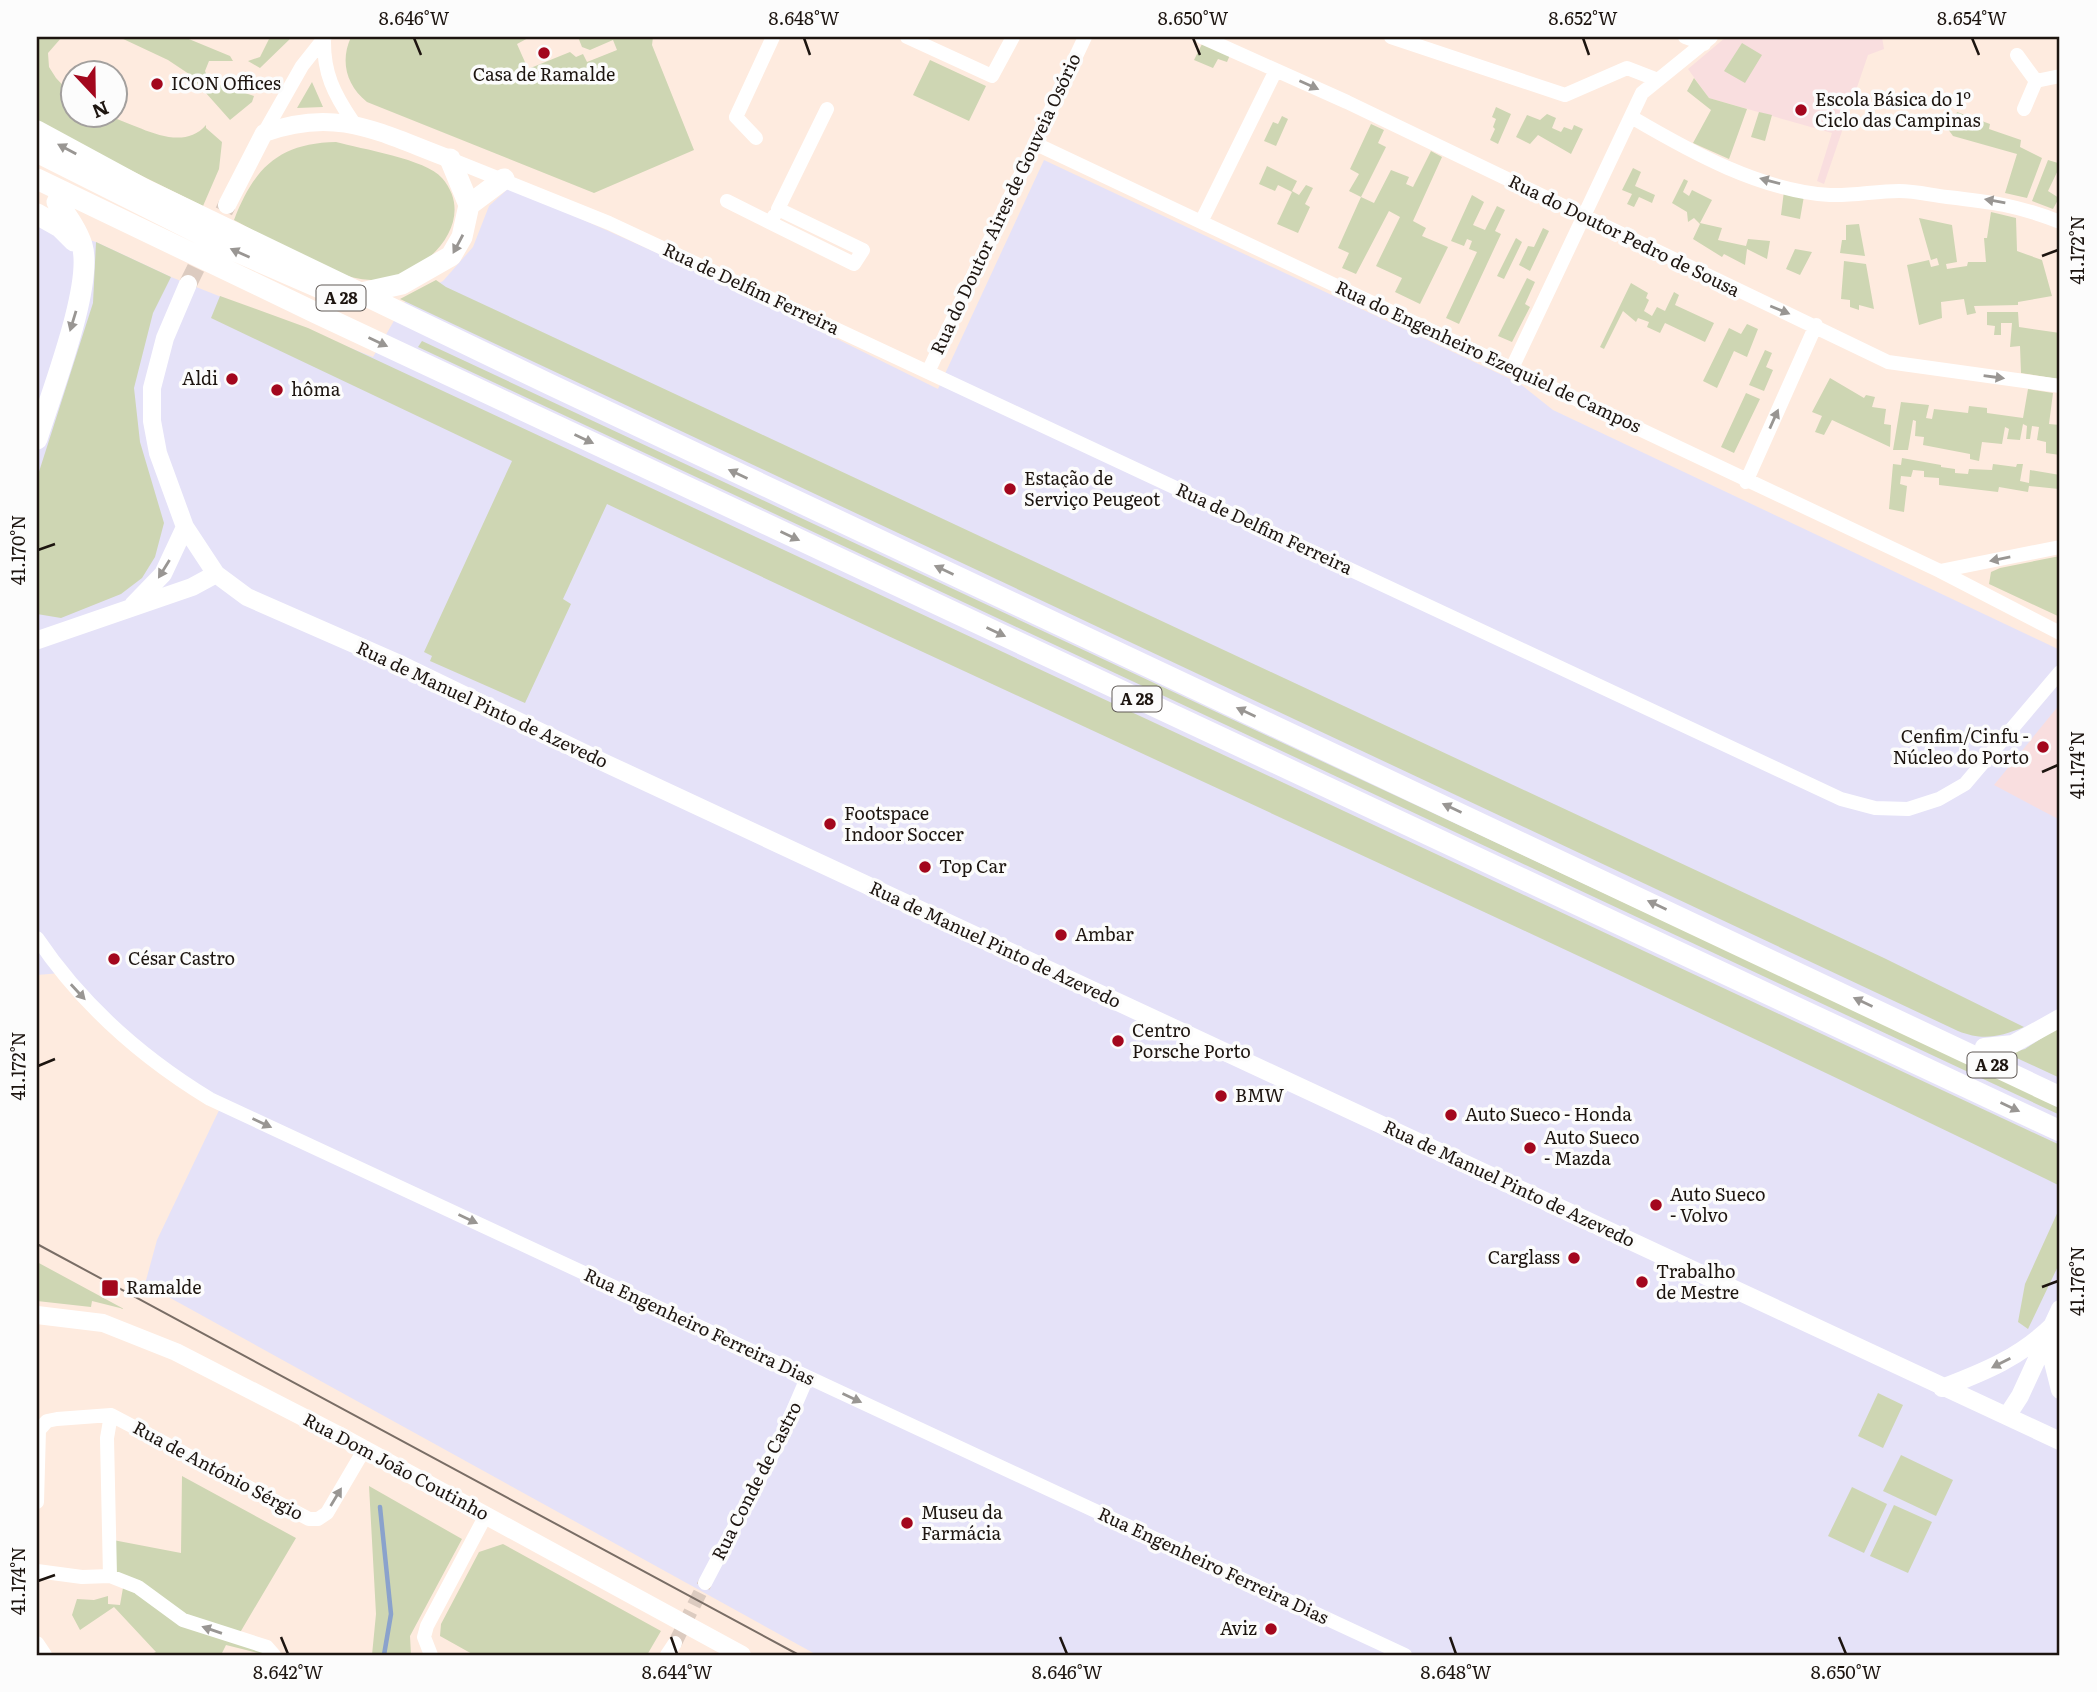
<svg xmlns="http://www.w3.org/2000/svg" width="2097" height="1692" viewBox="0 0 2097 1692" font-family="Literata,serif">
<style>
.industrial{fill:#e5e2f8}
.education{fill:#f9dedf}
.green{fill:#ced6b3}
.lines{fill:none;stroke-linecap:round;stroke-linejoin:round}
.stream{stroke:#8aa2cc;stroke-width:4.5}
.minor-tunnel{stroke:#dccbc0;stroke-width:14;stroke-dasharray:14 7;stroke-linecap:butt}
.major-tunnel{stroke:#dccbc0;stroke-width:18;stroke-dasharray:18 9;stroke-linecap:butt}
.minor{stroke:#fff;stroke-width:14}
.major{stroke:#fff;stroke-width:18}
.highway{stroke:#fff;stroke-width:21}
.tram{stroke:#796d65;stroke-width:2}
.oneway{fill:#999693}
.ticks{fill:none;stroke:#1d1510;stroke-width:2.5}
.poi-dot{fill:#a3071d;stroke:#fcfcfc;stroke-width:2.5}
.labels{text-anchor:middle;stroke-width:7;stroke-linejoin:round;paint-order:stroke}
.shield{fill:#fcfcfc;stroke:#605a57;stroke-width:2}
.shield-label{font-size:16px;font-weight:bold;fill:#1d1510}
.poi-label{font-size:18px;fill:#1d1510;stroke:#fcfcfc;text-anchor:start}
.street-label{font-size:18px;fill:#1d1510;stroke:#fcfcfc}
.neatline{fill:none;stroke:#1d1510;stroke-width:2.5}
.ticks-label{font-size:18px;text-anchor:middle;fill:#1d1510}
</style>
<rect width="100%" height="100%" fill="#feebdf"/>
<path class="industrial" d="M1044,160L1519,383L1553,410L2060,650V1655H817L145,1284L157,1240L222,1104L196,1090L61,973L37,975V224L96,242L171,277L373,357L406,300L443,281L473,247L489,206L510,187L722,282L938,389Z"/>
<path class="education" d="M1726,37H1882L1884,49L1868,55L1824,184L1817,181L1832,133L1709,98L1688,69Z
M2060,704V820L1994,785Z"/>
<path class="green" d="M37,37H62L48,53L49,67L56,78L73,96L74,116C84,116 97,113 107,116C136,123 180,155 206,125V128L222,142L219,169L203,206L49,130L37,120Z
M119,37H184L230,56L233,61H209L205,71L209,81L254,96L252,102L230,120L189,74L168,60Z
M270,37H292L260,68L248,61L260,57Z
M351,37H530L517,44L528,69L570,52L576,57L583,54L587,62L617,50L613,40L590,50L582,47L578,37H653L652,45L694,150L594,193L367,102C346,85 340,61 351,37Z
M1203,42L1230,55L1227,62L1218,59L1213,68L1194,60Z
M1742,43L1762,55L1745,83L1724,71Z
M930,60L986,86L969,121L913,95Z
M1694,78L1709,98L1747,109L1729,159L1693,143L1711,110L1687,91Z
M312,82L323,107L297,108Z
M1496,107L1511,114L1498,144L1490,140L1495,129L1493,127L1496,119L1492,117Z
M1759,112L1772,115L1765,141L1751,137Z
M1957,112L1990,124L1989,129L2021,140L2020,147L2042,158L2027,198L2005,193L2017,154L1953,136L1937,114L1955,119Z
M1547,114L1556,118L1552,128L1561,132L1564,127L1572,130L1574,125L1583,129L1571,154L1538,135L1530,144L1516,137L1527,115L1540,120Z
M1282,116L1288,119L1276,146L1264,141L1273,122L1278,124Z
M1371,124L1384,130L1378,143L1386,147L1361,197L1374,203L1391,170L1409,177L1406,184L1413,187L1431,151L1442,157L1413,221L1426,228L1422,236L1448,247L1420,304L1395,292L1402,278L1376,266L1400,217L1389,211L1356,274L1342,268L1349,253L1338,248L1361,197L1349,191L1359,174L1350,169Z
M336,142C361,149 426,159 442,178C482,224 418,283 371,280C328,278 273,240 234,220C254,168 279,143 336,142Z
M2060,157V166L2048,191L2059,198L2053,209L2032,201L2048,160L2058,163Z
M1267,166L1297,181L1292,191L1299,195L1306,185L1313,188L1305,204L1310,207L1298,233L1277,224L1292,192L1278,185L1275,191L1259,184Z
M1633,168L1641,172L1635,186L1655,195L1652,203L1639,197L1634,207L1627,204L1632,194L1622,190Z
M1684,179L1688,181L1683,192L1689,196L1692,190L1712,200L1700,223L1722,228L1718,240L1746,246L1748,239L1770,241L1767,259L1747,249L1745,265L1724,254L1722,257L1693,239L1700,224L1694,218L1688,222L1687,212L1672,203Z
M1784,191L1804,196L1800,219L1781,215Z
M1472,195L1484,202L1473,225L1485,230L1497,206L1505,210L1495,231L1501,234L1459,324L1446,318L1477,252L1469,249L1472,241L1467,239L1464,246L1451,241Z
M1991,212L2016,218L2017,251L2042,260L2052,296L2018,302V305L1974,306L1976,313L1967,315L1964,299L1941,302L1942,318L1919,325L1907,265L1929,260L1931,267L1939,265L1937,258L1931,260L1919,218L1952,225L1957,262L1946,264L1947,269L1967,266L1968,262H1986L1984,238H1987Z
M1859,224L1865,256L1840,253L1842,240H1846V225Z
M1543,228L1549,231L1530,271L1519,265L1528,246L1534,247Z
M1516,238L1522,242L1504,279L1497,276Z
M96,242L171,277L153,313L134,388L140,442L164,523L155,557L142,578L121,594L61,618L37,614V478L93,303Z
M1795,249L1812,252L1800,275L1786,269Z
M1844,261L1866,264L1874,309L1859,305V310L1850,307V300L1841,299Z
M1527,278L1535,282L1525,304L1530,307L1512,342L1498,336Z
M436,280L446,287L1884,958L2024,1027C1999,1037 1983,1041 1958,1031L400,299Z
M1631,283L1648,293L1646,298L1649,300L1644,311L1652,316L1657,307L1665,311L1674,292L1679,295L1675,305L1714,323L1705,342L1665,323L1660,333L1647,327L1649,322L1638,318L1636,322L1623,311L1604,349L1600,347Z
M220,296L308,328L2060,1145V1186C1580,951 1091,733 607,504L563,599L571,604L525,703L430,661L432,656L424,652L512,461L211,318Z
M1987,312H2018L2019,327L2060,333L2058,379L2021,373L2020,346L2010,347L2012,323H2001V335H1994L1995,326L1987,325Z
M1747,324L1758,329L1747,357L1734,351L1717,388L1703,381L1729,328L1741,334Z
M422,341L2060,1106V1115L418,347Z
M1765,350L1772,353L1766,367L1773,370L1764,391L1749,385Z
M1830,378L1864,398L1866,395L1875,397L1872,407L1886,409L1884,424L1891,425L1890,447L1832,420L1824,435L1815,432L1822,416L1812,412Z
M2028,389L2053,393L2049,424L2060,425V455L2046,453V442L2037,440L2039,427L2032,426L2030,439H2026L2027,426L2023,424L2020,440L2007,439L2009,429L2005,427L2002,444L1982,442L1979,461L1970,459V454L1923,445L1924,437L1915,436L1916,421L1913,420L1908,450H1893L1901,402L1929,405L1926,418L1932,419L1934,409L1968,413L1969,406L1987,408V413L2023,418Z
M1746,393L1760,399L1734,453L1721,447Z
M1902,458L1941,465V467L1955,469V473L1968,474L1969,469L1992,470L1993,464L2016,467L2017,464H2023L2020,481L2029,483L2030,470L2060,475L2059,489L2029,486L2028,492L1999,487L1998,492L1939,485V478L1924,477V471L1913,470L1911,477L1901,476L1900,484L1907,486L1904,512L1889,509L1893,464L1901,465Z
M2060,556V617L1989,584L1991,572L2000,568Z
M2060,1026V1078L2008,1054L2025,1049Z
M2060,1207V1262L2028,1329L2018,1322L2025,1284Z
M37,1262L124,1309L92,1301L91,1307L37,1301Z
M1878,1393L1903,1405L1883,1448L1858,1436Z
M1901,1455L1953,1480L1936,1516L1883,1491Z
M182,1476L296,1538L238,1636L267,1647L266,1655L226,1645L221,1655H149L156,1652L114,1607L80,1630L72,1615L77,1599L94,1600L108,1596V1604L120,1605L124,1582L110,1576L113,1540L181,1553Z
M369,1486L462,1539L410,1636L411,1655H372L376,1614Z
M1852,1487L1887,1504L1864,1553L1828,1536Z
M1894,1505L1932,1522L1908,1573L1870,1556Z
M503,1544L661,1631L647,1655H474L440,1636L441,1624L479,1552Z"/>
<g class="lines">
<path class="stream" d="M380,1507L391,1614L384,1655"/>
<path class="minor-tunnel" d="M675,1643L705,1583"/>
<path class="major-tunnel" d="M188,284L227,205"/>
<path class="minor" d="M324,37C323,73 334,94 353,122
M907,37L992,76L1013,37
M1202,37L1347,102L1888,362L2060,386
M1391,37L1565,95L1627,68L1658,80
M1685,37L1704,44
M2017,55L2036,81L2060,76
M2024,109L2036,81
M1633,118C1691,152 1761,191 1830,195C1853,196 1876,191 1899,191C1915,191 1931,195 1947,197C1991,202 2017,205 2060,222
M264,133L302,66L325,37
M756,138L736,117L773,37
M1036,144L1940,571L2060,633
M450,159L609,223L1841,799L1875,808L1908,809L1939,799L1965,784L2060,672
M727,201L771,223L774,216
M1201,222L1276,70
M771,223L854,264L863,250L778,209L827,109
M1512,368L1642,93L1711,37
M928,372L1085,37
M1746,482L1816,325
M1940,571L2060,547
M37,938C82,1005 141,1057 210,1099L1405,1655
M37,1502L39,1430L47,1421L57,1419L111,1415L309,1519H318L327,1513L364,1450
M37,1571L82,1577L110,1576L138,1587L183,1620L267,1647L274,1655
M110,1576L107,1438L111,1415
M705,1583L782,1436L807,1378
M37,1643L45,1655
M431,1655L424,1637L427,1626L486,1515
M667,1655L675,1643"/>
<path class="major" d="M227,205L264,133C338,106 380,133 450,159
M188,284L165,338L152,388V421L158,453L185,527L216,574L247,597L402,665L607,764L2060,1441
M133,605L163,574L185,527
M38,640L192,587L216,574
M1984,1047L2013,1044L2060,1018
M37,1315L103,1323L176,1352L338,1435L742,1655
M2051,1335L2052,1358L2060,1390
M1942,1388C1984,1372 2021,1357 2053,1325
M2007,1416L2020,1396L2060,1309"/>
<path class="highway" d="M37,131L144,189L549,384L2060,1097
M37,152L226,247L322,289
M37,179L316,313L2060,1131
M469,205L504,179
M37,214L60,227L74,241
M361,293L402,284L451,256L462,237L469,205L450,159
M37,439C50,396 94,285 82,245C77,229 66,215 57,202"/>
<path class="tram" d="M37,1244L799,1655"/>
</g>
<defs><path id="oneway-solid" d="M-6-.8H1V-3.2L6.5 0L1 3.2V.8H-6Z" transform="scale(1.75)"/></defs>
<g class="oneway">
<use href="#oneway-solid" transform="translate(1309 85) rotate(24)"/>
<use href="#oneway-solid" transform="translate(67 149) rotate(-152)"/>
<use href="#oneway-solid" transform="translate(1770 181) rotate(-165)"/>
<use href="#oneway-solid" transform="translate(1995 201) rotate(-170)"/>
<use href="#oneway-solid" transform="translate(458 244) rotate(118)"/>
<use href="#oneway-solid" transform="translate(240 253) rotate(-156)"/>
<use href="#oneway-solid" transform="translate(1780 310) rotate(22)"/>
<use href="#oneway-solid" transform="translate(73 321) rotate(107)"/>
<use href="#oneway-solid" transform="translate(378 342) rotate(25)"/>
<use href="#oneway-solid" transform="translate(1994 377) rotate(8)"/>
<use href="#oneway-solid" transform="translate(1774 419) rotate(-66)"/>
<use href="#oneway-solid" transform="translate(584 439) rotate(25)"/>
<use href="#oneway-solid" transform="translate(738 474) rotate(-155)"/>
<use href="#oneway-solid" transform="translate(790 536) rotate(25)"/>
<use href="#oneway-solid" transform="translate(2000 559) rotate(169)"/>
<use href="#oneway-solid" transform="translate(164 569) rotate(122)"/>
<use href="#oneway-solid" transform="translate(944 570) rotate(-155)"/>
<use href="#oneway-solid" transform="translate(996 632) rotate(25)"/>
<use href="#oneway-solid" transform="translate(1246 712) rotate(-155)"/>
<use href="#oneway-solid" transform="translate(1452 808) rotate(-155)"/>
<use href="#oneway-solid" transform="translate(1657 905) rotate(-155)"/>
<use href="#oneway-solid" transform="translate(78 992) rotate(47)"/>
<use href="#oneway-solid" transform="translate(1863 1002) rotate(-155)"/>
<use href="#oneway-solid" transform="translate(2010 1107) rotate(25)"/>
<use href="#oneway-solid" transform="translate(262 1123) rotate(25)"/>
<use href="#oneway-solid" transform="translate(468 1219) rotate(25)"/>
<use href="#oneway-solid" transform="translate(2001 1363) rotate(153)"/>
<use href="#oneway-solid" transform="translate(852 1398) rotate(25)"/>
<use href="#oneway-solid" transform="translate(336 1497) rotate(-59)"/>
<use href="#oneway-solid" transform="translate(212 1630) rotate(-161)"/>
</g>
<path class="ticks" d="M414,38L421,55M804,38L810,55M1193,38L1200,55M1583,38L1589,55M1972,38L1979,55M2042,256L2058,250M38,550L55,544M2042,772L2058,765M38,1066L55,1059M2042,1287L2058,1281M38,1581L55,1575M281,1637L288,1654M671,1637L677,1654M1060,1637L1067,1654M1450,1637L1456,1654M1839,1637L1846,1654"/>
<g class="poi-dot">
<circle cx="544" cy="53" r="7"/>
<circle cx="157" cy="84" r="7"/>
<circle cx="1801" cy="110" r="7"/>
<circle cx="232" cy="379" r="7"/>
<circle cx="277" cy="390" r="7"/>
<circle cx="1010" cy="489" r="7"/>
<circle cx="2043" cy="747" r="7"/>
<circle cx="830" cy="824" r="7"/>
<circle cx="925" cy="867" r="7"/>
<circle cx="1061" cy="935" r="7"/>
<circle cx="114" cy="959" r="7"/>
<circle cx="1118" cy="1041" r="7"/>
<circle cx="1221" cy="1096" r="7"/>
<circle cx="1451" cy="1115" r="7"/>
<circle cx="1530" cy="1148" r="7"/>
<circle cx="1656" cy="1205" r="7"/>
<circle cx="1574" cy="1258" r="7"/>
<circle cx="1642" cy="1282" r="7"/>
<rect x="101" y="1279" width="18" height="18" rx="3.5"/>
<circle cx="907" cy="1523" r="7"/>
<circle cx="1271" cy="1629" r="7"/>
</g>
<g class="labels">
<g class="shield">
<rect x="316.5" y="285.5" width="49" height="25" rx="5"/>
<rect x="1112.5" y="686.5" width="49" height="25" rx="5"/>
<rect x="1967.5" y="1052.5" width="49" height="25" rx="5"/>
</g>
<g class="shield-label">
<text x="341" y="304">A 28</text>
<text x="1137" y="705">A 28</text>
<text x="1992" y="1071">A 28</text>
</g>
<g class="poi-label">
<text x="544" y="81" text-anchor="middle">Casa de Ramalde</text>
<text x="171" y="90">ICON Offices</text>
<text x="1815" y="106">Escola Básica do 1º<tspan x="1815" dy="21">Ciclo das Campinas</tspan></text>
<text x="218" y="385" text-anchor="end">Aldi</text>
<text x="291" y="396">hôma</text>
<text x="1024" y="485">Estação de<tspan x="1024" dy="21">Serviço Peugeot</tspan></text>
<text x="2029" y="743" text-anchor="end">Cenfim/Cinfu -<tspan x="2029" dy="21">Núcleo do Porto</tspan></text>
<text x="844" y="820">Footspace<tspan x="844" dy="21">Indoor Soccer</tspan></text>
<text x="939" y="873">Top Car</text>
<text x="1075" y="941">Ambar</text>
<text x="128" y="965">César Castro</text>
<text x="1132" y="1037">Centro<tspan x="1132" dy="21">Porsche Porto</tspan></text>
<text x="1235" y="1102">BMW</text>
<text x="1465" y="1121">Auto Sueco - Honda</text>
<text x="1544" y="1144">Auto Sueco<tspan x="1544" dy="21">- Mazda</tspan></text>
<text x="1670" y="1201">Auto Sueco<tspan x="1670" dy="21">- Volvo</tspan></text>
<text x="1560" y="1264" text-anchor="end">Carglass</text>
<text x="1656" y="1278">Trabalho<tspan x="1656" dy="21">de Mestre</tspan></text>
<text x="126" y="1294">Ramalde</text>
<text x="921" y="1519">Museu da<tspan x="921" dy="21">Farmácia</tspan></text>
<text x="1257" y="1635" text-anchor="end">Aviz</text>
</g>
<g class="street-label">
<text transform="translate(1006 204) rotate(-65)" y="6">Rua do Doutor Aires de Gouveia Osório</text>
<text transform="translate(1624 236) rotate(26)" y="6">Rua do Doutor Pedro de Sousa</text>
<text transform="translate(751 289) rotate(25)" y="6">Rua de Delfim Ferreira</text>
<text transform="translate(1488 357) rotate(25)" y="6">Rua do Engenheiro Ezequiel de Campos</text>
<text transform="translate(1264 529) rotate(25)" y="6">Rua de Delfim Ferreira</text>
<text transform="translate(482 705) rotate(25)" y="6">Rua de Manuel Pinto de Azevedo</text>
<text transform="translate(995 945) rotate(25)" y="6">Rua de Manuel Pinto de Azevedo</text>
<text transform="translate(1509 1184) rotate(25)" y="6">Rua de Manuel Pinto de Azevedo</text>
<text transform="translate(699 1327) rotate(25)" y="6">Rua Engenheiro Ferreira Dias</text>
<text transform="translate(396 1467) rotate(28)" y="6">Rua Dom João Coutinho</text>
<text transform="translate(218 1471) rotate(28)" y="6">Rua de António Sérgio</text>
<text transform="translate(757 1481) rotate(-63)" y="6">Rua Conde de Castro</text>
<text transform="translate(1213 1566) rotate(25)" y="6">Rua Engenheiro Ferreira Dias</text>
</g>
</g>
<rect width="2097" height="1692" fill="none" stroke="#fcfcfc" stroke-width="77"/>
<g transform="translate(94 94) rotate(158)"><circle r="33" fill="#fcfcfc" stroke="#a3a09e" stroke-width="2"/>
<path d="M0-5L12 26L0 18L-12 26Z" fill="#a3071d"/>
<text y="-10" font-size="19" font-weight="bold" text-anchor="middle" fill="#1d1510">N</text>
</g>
<rect x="38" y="38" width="2020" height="1616" class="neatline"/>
<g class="ticks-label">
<text x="414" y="25">8.646°W</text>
<text x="804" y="25">8.648°W</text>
<text x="1193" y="25">8.650°W</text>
<text x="1583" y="25">8.652°W</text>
<text x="1972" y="25">8.654°W</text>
<text transform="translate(2078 250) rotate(-90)" y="6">41.172°N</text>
<text transform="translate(19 550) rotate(-90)" y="6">41.170°N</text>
<text transform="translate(2078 765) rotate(-90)" y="6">41.174°N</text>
<text transform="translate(19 1066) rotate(-90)" y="6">41.172°N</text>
<text transform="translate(2078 1281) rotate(-90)" y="6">41.176°N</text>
<text transform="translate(19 1581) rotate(-90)" y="6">41.174°N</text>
<text x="288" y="1679">8.642°W</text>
<text x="677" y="1679">8.644°W</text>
<text x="1067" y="1679">8.646°W</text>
<text x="1456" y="1679">8.648°W</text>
<text x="1846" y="1679">8.650°W</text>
</g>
</svg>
